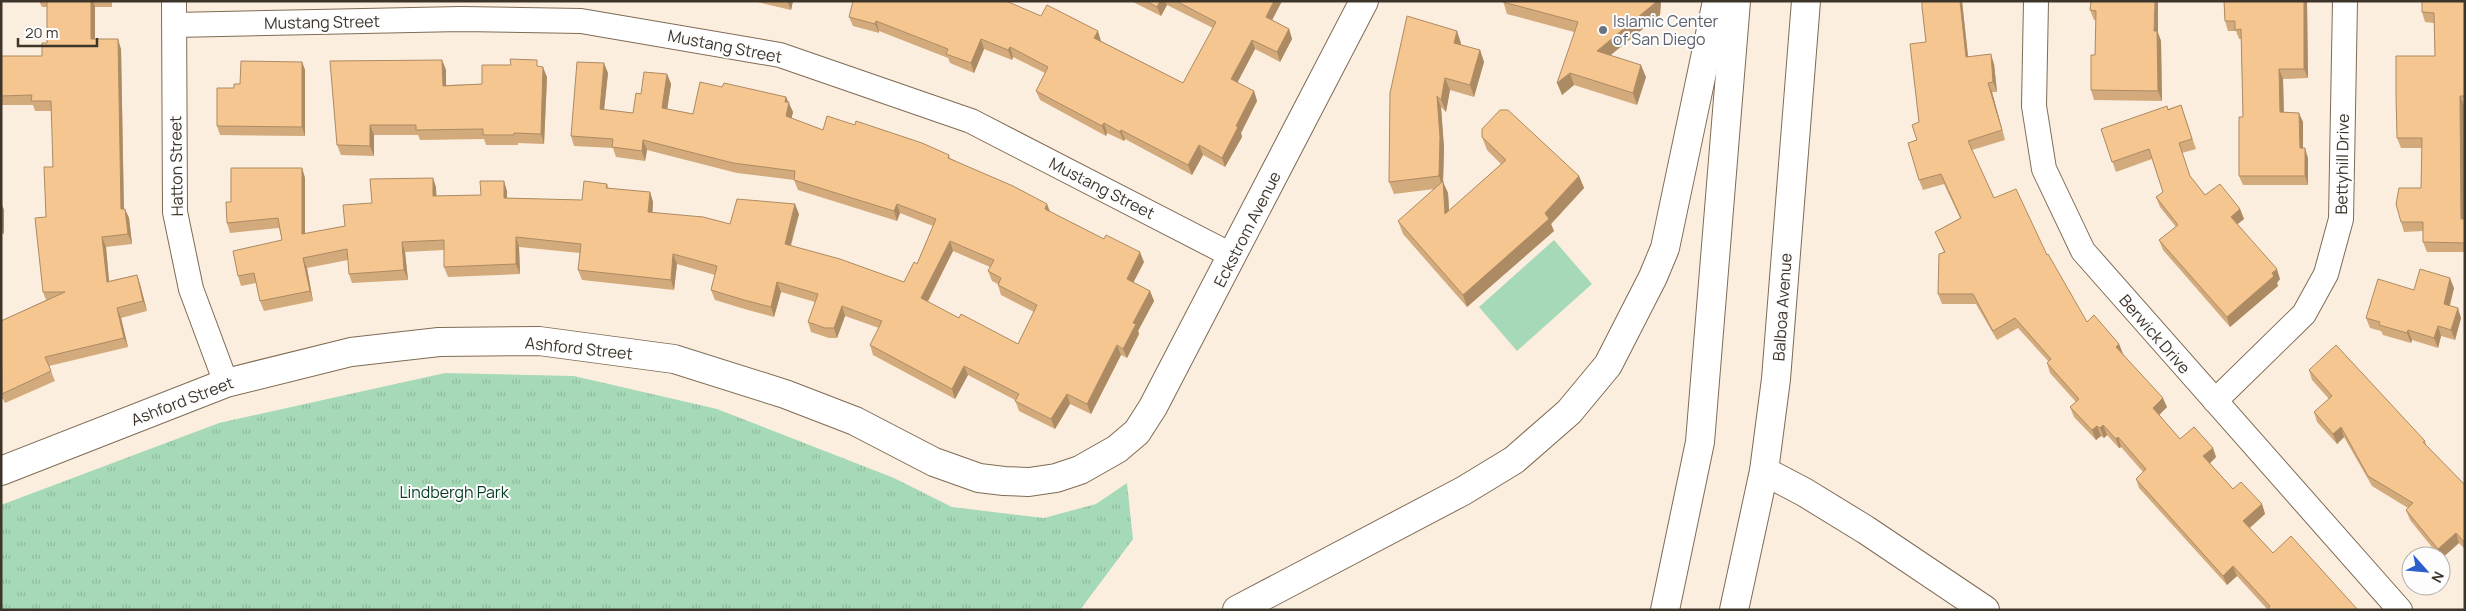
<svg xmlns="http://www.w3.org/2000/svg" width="2466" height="611" viewBox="0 0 2466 611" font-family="Manrope,sans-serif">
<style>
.park{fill:url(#park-tufts)}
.garden{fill:#a6d9b8}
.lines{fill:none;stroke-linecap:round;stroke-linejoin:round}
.street-casing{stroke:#7f6b54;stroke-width:26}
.secondary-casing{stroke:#7f6b54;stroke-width:30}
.primary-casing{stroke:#7f6b54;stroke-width:30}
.highway-casing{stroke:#7f6b54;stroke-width:30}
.street{stroke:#fff;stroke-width:24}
.secondary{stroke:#fff;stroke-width:28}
.primary{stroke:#fff;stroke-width:28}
.highway{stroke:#fff;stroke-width:28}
.wall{fill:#d3aa7b;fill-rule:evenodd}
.shaded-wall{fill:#ac8b64}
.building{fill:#f5c68f;stroke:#ac8b64;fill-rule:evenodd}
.worship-dot{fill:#6b7280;stroke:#fdfdfd;stroke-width:2}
.labels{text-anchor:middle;stroke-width:4;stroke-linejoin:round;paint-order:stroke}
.worship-label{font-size:16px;fill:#5b616d;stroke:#fdfdfd;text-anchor:start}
.street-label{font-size:16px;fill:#3d342a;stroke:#fdfdfd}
.park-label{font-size:16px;fill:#063c22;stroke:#fdfdfd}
</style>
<defs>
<pattern id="park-tufts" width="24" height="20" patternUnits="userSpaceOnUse" patternTransform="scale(1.25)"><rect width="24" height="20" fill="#a6d9b8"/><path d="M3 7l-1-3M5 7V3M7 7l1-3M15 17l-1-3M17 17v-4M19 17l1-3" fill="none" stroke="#90bb9e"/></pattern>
</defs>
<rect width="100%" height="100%" fill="#fceede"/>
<path class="park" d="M445,373L574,376L717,409L894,478L952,507L1044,518L1096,504L1127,483L1133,539L1080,610H1V505L219,423Z"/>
<path class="garden" d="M1554,240L1592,284L1517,351L1479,307Z"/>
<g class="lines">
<defs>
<path id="street" d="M174,1L175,212L191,289L226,383
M2036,1L2034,106L2044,169L2083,251L2400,610
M174,25L461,19L581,21L780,55L971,121L1233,256
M2215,401L2304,314L2326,274L2341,219L2345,1"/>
<path id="secondary" d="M1,471L226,383L351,352L439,342L539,341L674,359L785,394L855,421L934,462L979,478L1004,481L1029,482L1056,478L1080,470L1117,449L1137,432L1153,407L1364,1"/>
<path id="primary" d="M1665,610L1700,442L1736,1
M1734,610L1764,471L1776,379L1806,1"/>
<path id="highway" d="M1764,471L1804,492L1866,530L1985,610
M1237,610L1463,491L1514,460L1569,412L1608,365L1653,277L1665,248L1717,1"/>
</defs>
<use href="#street" class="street-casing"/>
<use href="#secondary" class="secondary-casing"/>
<use href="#primary" class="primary-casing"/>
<use href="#highway" class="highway-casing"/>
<use href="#street" class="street"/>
<use href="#secondary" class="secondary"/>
<use href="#primary" class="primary"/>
<use href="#highway" class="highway"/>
</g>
<path class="wall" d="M39,1H112V7H95V39L121,49L124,209L129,218L132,244L106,247L109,281L137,275L140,284L147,311L121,318L128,347L49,366L55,381L5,403L3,399L1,400V321L46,300L43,292L46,217L53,167L52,111H35L33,105H1V56H42L47,43V7H42Z
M753,1H793L791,10Z
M1131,1H1282L1272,20L1289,29L1292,39L1280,62L1255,49L1237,83L1254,91L1257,101L1241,133L1242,137L1225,167L1203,155L1192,175L1125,139L1124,141L1107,133L1106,136L1040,100L1036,91L1045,73L1013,57L1012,60L984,49L974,73L950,63L948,58L879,31V33L853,26L849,17L1101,41L1183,83L1213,28L1167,5L1161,16Z
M1503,1H1661L1660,15L1610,55L1646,77L1637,105L1574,85L1562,95L1574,32L1507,14Z
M1922,1H1962L1968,56L1994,64L1997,92H1992L2005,140L1972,150L1994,198L2047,255L2087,322L2119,344L2123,354L2167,407L2159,415L2180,439L2213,448L2216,457L2210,463L2233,489L2262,504L2265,514L2250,528L2273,553L2358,610L2267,609L2237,576L2227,585L2139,488L2136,479L2143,472L2121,447L2119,448L2107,435L2104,438L2101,436L2096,440L2074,417L2070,407L2076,402L2050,373L2047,363L2048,361L2018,328L1997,340L1976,304H1942L1938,294L1944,252L1935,232L1960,218L1944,184L1923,190L1919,180L1917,140L1919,122L1926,42Z
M2091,1L2158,33L2161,41L2162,101L2094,100L2091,90L2095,55L2096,20H2094L2090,10Z
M2224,1H2307L2308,78L2283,79L2284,112L2303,122V148L2308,158V185H2243L2239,176L2243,117L2241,39H2239L2236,31H2228L2225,21Z
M2465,1V105H2464L2465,252H2427L2423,242V231L2404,232L2401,222L2421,188L2422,148H2401L2397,138L2435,56L2434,23L2425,22L2422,12Z
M1461,43V45L1480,50L1484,62L1474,97L1450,90L1446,112L1441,107L1444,148L1443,182L1448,193L1449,211L1501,164L1487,150L1482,137L1579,176L1584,188L1551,224L1554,231L1467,307L1403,234L1398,221L1434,189L1394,194L1389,182Z
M442,60L446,70V85L482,84L539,67L547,77L544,144L518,143V145H486L484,139L420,140L418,135H374V156L341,155L337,145Z
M302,62L305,70V136L220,135L217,126L234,88L240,84Z
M608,73L604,110L633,113L641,94L667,74L671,84L667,109L693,114L722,87L786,97L793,112L791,118L823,130L949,155L950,158L1144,262L1133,282L1150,291L1154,301L1138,331L1139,334L1127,358L1121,355L1091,414L1070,404L1055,429L1019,411L1015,400L968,375L955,399L873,355L870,345L879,328L845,316L837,338H829L811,332L808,322L815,302L781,292L774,317L748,310L715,300L711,290L715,275L677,264L674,290L582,280L578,270L580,253L519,247L520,274L448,277L444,267V250L405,252L408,280L352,283L349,274L348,260L307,268L313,301L264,311L260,301L256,283L241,286L238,276L282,240L279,228L230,233L227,223L231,202L302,168L305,178V234L345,226L372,203L436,187V196L481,195L507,191V198L582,200L607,184L609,189L650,192L653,202L652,212L730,224L799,214L791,246L904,282L917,264L933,226L900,213L897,221L798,190L794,180L737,173L647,150L645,161L616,157L613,148L574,146L571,136ZM953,251L990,267L988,271L992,281L998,284V285L1001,295L1034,312L1018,344L959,318L928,302Z
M2181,105L2196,149L2182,153L2190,176L2205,195L2240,209L2244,219L2237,224L2280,279L2277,283L2278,286L2230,327L2163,250L2159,240L2176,227L2160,207L2156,197L2163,192L2152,159L2116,172L2101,129Z
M1,203L4,210V234H1Z
M2454,288L2450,306L2461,318L2455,340L2441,336L2438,348L2412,340L2411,343L2383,335L2381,331L2370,328L2366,318L2414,290Z
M2309,370L2425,441L2427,447L2465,485V549L2459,543L2441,559V556H2439L2410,520L2406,510L2408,508L2372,486L2344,437L2337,444L2317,422L2314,412L2329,399L2312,380Z"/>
<path class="shaded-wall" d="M91,1H93L95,7V49L91,39Z
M787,1H793L791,10Z
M1160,1H1165L1167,5L1161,16L1157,7Z
M1274,1H1282L1269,26L1266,17Z
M1655,1H1661L1660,15L1601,63L1597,51Z
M1960,1H1962L1969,66L1966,57Z
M2155,1H2158V33L2161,41L2162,101L2158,91L2154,31Z
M2304,1H2307V2L2308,78L2304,69Z
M876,21L879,31V33L875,24Z
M1289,29L1292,39L1280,62L1277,52Z
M1098,31L1101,41L1098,48L1094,38Z
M1457,31L1461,43L1458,54L1454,43Z
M118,39L121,49L124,219L121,209Z
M981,39L984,49L974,73L971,63Z
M1252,40L1255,49L1234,89L1231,79Z
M1010,47L1013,57L1012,60L1008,50Z
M1480,50L1484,62L1474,97L1470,85Z
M1991,54L1994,64L1997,92L1993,82Z
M442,60L446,70V96L443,86Z
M302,62L305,70V136L302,127Z
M604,63L608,73L603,119L600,109Z
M1641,65L1646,77L1637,105L1633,93Z
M543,67L547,77L544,144L541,134Z
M2279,69L2283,79L2284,122L2280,112Z
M1570,73L1574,85L1562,95L1557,83Z
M667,74L671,84L666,118L662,108Z
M1445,78L1450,90L1446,112L1441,100Z
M1988,83L1992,92L2005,140L2002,130Z
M1254,91L1257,101L1241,133L1242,137L1225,167L1222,158L1236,126Z
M1437,96L1441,107L1444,148L1443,182L1448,193L1450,226L1445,214L1443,188L1439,176Z
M2460,96L2464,105V229L2461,219Z
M786,97L793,112L790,126L786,116L785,102Z
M2299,113L2303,122V158L2300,148Z
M1104,123L1107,133L1106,136L1102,126Z
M370,125L374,135V156L370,146Z
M1121,130L1125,139L1124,141L1120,132Z
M643,140L647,150L645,161L642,151Z
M1199,145L1203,155L1192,175L1188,165Z
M2305,148L2308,158V185L2305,176Z
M302,168L305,178V244L302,234Z
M1579,176L1584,188L1551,224L1554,231L1467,307L1463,295L1545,213Z
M433,178L436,187L437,206L433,196Z
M504,181L507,191V208L504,198Z
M650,192L653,202L652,222L648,212Z
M1,203L4,210V234L1,226Z
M795,204L799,214L788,254L785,244Z
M897,204L900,213L897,221L894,211Z
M1047,204L1051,214L1045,209Z
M125,209L129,218L132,244L128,234Z
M2240,209L2244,219L2234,227L2231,217Z
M102,237L106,247L110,292L107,282Z
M516,237L519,247L520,274L516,264Z
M950,241L953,251L924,308L921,298Z
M402,242L405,252L408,280L404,270Z
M1140,252L1144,262L1130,289L1127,279Z
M673,254L677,264L674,290L671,280Z
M303,258L307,268L313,301L310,291Z
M2277,269L2280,279L2277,283L2278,286L2230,327L2227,317Z
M137,275L140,284L147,311L143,301Z
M2450,278L2454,288L2447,314L2444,304Z
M777,282L781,292L774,317L771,307Z
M1150,291L1154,301L1138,331L1139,334L1127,358L1123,349L1133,323Z
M842,306L845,316L837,338L834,328Z
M117,308L121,318L128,347L124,338Z
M2458,308L2461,318L2455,340L2451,330Z
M2438,326L2441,336L2438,348L2434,338Z
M2408,330L2412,340L2411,343L2407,333Z
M2119,344L2123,354L2116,347Z
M1117,345L1121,355L1091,414L1087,404Z
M964,366L968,375L955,399L952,389Z
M1067,394L1070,404L1055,429L1051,419Z
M2163,398L2167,407L2156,418L2153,408Z
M2103,425L2107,435L2104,438L2100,428Z
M2097,426L2101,436L2096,440L2092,430Z
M2341,427L2344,437L2337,444L2333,434Z
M2118,437L2121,447L2119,448L2116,439Z
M2213,448L2216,457L2207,466L2203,456Z
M2262,504L2265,514L2247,530L2243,521Z
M2456,533L2459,543L2441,559V556L2438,549Z
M2233,566L2237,576L2227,585L2223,576Z"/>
<path class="building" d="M47,1H91V39H118L121,209H125L128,234L102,237L107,282L137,275L143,301L117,308L124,338L45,357L51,371L2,394L1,321L65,292H43L35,218L46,217L44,167H53L51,101H31L32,95L1,96V56H42V43H47Z
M853,1H1006L1041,16L1047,5L1098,31L1094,38L1183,83L1216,22L1176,1H1274L1266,17L1289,29L1277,52L1252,40L1231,79L1254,91L1236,126L1238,127L1222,158L1199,145L1188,165L1121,130L1120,132L1104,123L1102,126L1036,91L1048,67L1010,47L1008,50L981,39L971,63L946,54L948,49L876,21L875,24L849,17Z
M1146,1H1160L1157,7Z
M1503,1H1655V3L1597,51L1641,65L1633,93L1570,73L1557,83L1578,22L1503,2Z
M1922,1H1960L1966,57L1991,54L1993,82L1988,83L2002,130L1968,141L1994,198L2016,189L2047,255L2048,254L2087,322L2094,315L2119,344L2116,347L2163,398L2153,408L2180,439L2194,427L2213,448L2203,456L2233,489L2241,482L2262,504L2243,521L2273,553L2291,536L2358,610H2267L2270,606L2233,566L2223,576L2136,479L2146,469L2118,437L2116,439L2103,425L2100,428L2097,426L2092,430L2070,407L2079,399L2047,363L2051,359L2015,318L1993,331L1973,294H1938L1939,254L1945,252L1935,232L1961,218L1941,174L1919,180L1908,143L1917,140L1912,125L1919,122L1910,44L1926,42L1922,7Z
M2091,1H2155L2154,31H2157L2158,91L2091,90V55H2095L2096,11L2090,10Z
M2224,1H2304V69H2279L2280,112L2299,113L2300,148H2305V176H2239V117H2243L2241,29L2235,30V21H2225Z
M2422,1H2465V96H2460L2461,219H2465V243L2423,242V222H2401L2396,204L2399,188H2421L2422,138H2397L2396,96V56H2435L2434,13L2422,12Z
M1407,16L1457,31L1454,43L1480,50L1470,85L1445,78L1441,100L1437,96L1440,137L1439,176L1389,182L1390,93Z
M510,59L537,60V66L543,67L541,134L514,133V135H483V129L416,130V125H370V146L337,145L330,61L442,60L443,86L482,84V65H511Z
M241,61L302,62V127L217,126V88H234V84H240Z
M577,62L604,63L600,109L633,113L636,93L641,94L644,72L667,74L662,108L693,114L700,82L722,87L724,83L786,97L785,102H789L786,116L823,130L827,116L855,125L856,121L922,143L949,155L948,158L1013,186L1047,204L1045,209L1104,239L1106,235L1140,252L1127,279L1150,291L1133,323L1136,324L1123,349L1117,345L1087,404L1067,394L1051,419L1015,401L1019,394L964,366L952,389L870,345L882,321L842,306L834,328H825L808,322L818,294L777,282L771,307L744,300L711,290L717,266L673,254L671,280L578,270L581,244L516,237V264L444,267V240L402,242L404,270L349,274L347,249L303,258L310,291L260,301L254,273L238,276L233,251L282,240L278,218L227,223L226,202H231V168H302V234L345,226L343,205L372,203L370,179L433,178V196L481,195L480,181H504V198L582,200L584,181L607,184L606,188L650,192L648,212L703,217L730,224L737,199L795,204L785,244L840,259L904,282L914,262L917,264L936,219L897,204L894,211L794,180L795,171L733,163L643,140L642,151L612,147L613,139L571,136ZM950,241L994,260L988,271L1001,278L998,285L1037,305L1018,344L961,314L959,318L921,298Z
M2181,105L2192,139L2179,143L2190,176L2205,195L2220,184L2240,209L2231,217L2277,269L2272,273L2274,276L2227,317L2159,240L2178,225L2156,197L2163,192L2149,149L2112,162L2101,129L2167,106L2168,110Z
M1500,110H1508L1579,176L1545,213L1549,219L1463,295L1398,221L1443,181L1445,214L1506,160L1482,137V129Z
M2420,269L2450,278L2444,304L2458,308L2451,330L2438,326L2434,338L2408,330L2407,333L2379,325L2380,322L2366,318L2378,279L2414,290Z
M2336,345L2425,441L2423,442L2465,485V543L2456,533L2438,549L2406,510L2413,503L2368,476L2341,427L2333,434L2314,412L2332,396L2309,370Z"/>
<circle class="worship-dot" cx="1603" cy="30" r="5"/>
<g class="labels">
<g class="worship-label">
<text x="1613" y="27">Islamic Center<tspan x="1613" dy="18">of San Diego</tspan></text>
</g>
<g class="street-label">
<text transform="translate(322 22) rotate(-1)" y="6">Mustang Street</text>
<text transform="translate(725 46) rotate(11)" y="6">Mustang Street</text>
<text transform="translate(2342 164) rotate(-89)" y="6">Bettyhill Drive</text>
<text transform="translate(176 166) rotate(-91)" y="6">Hatton Street</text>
<text transform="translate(1102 188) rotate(27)" y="6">Mustang Street</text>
<text transform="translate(1247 229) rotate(-63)" y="6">Eckstrom Avenue</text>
<text transform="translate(1782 307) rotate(-86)" y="6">Balboa Avenue</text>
<text transform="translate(2155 334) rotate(49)" y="6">Berwick Drive</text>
<text transform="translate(579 348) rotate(6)" y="6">Ashford Street</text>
<text transform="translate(182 401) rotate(-21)" y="6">Ashford Street</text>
</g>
<g class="park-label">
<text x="454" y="498">Lindbergh Park</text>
</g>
</g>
<rect width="2466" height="611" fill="none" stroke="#3d342a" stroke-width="5"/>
<g transform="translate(2426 571) rotate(117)"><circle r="24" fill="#fdfdfd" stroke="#b0ada9"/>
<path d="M0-4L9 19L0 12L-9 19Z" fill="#2e5dcc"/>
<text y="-8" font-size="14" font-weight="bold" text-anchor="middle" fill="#3d342a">N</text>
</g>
<path d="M18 38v8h79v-8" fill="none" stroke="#3d342a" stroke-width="2.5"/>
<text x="25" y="38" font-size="15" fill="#3d342a" stroke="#fdfdfd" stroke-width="4" paint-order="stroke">20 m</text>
</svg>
